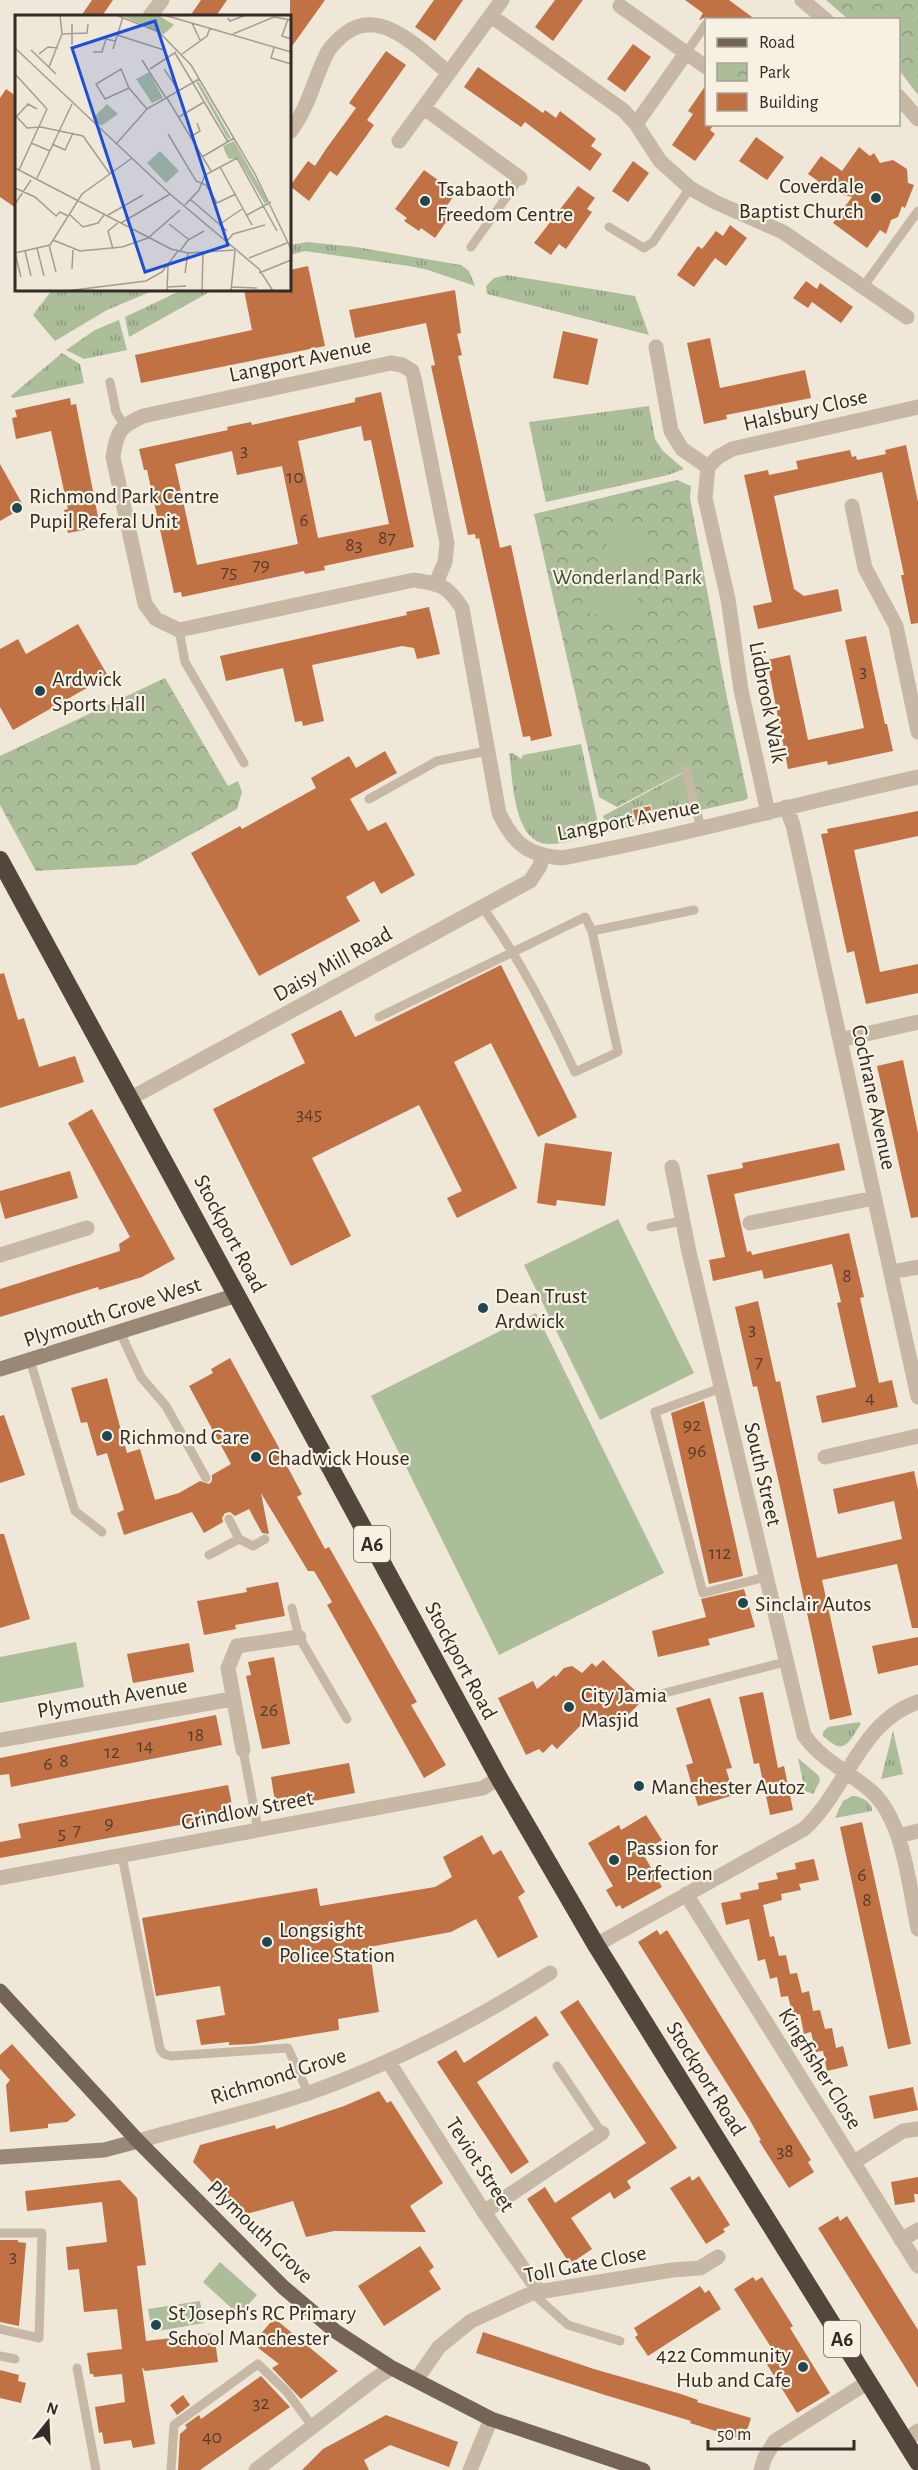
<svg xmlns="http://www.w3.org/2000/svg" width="918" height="2470" viewBox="0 0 918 2470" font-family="'Alegreya Sans',sans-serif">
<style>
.grass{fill:url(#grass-tufts)}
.park{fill:url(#park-crowns)}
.pitch{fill:#acbd99}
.building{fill:#c07245;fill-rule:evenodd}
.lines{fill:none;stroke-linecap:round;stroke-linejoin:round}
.lane{stroke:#c6b8a5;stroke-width:9}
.street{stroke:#c6b8a5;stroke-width:15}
.secondary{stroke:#9a8876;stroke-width:15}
.primary{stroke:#746457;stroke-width:15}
.highway{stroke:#53473d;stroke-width:18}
.poi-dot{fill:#1e4751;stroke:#f7f1e3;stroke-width:2}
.labels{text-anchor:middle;stroke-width:4.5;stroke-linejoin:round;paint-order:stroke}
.number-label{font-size:20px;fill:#563d2e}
.shield{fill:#f7f1e3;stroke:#6d665f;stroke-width:1.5}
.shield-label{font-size:21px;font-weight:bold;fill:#322b26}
.poi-label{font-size:22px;fill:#322b26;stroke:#f7f1e3;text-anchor:start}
.street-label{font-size:22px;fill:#322b26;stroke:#f7f1e3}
.park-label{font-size:22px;fill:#3d4f2b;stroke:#f7f1e3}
.inset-road{fill:none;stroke:#a39c91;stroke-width:1.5}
.view{fill:#1d4ed8;fill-opacity:0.15;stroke:#1d4ed8;stroke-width:3}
.inset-edge{fill:none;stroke:#322b26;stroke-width:3}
</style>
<defs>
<pattern id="grass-tufts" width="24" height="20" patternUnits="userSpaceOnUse" patternTransform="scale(1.5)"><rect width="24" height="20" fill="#acbd99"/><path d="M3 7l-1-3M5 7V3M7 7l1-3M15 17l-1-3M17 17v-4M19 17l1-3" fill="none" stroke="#8d9a7d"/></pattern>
<pattern id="park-crowns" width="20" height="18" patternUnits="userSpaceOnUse" patternTransform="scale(1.5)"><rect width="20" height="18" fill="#acbd99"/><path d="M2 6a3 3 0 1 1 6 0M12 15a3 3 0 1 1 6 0" fill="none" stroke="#8d9a7d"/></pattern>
</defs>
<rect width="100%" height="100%" fill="#efe7d8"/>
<path class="grass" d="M307,242L356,247L461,265L469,271L475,286L428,270L409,266L305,251L290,255V245Z
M507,275L635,296L649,335L487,294L486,286L494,278Z
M52,290H155L107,310L55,341L33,315Z
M182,290H213L129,337L125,317Z
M119,320L127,350L84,359L66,350L95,330Z
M62,353L80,364L84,383L13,398L11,396Z
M649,406L655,439L663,451L684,469L668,475L546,502L529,422Z
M581,744L600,833C584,837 566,844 550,844C513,845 513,779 509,753H513L521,759L523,755Z
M683,773L692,813L655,821L651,804L632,809L635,826L607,832L603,816Z
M859,1722L861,1724C847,1744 845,1756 823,1736V1732L828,1727Z
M893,1731L903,1774L881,1779Z
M798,1758L819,1776L820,1781L813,1794L805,1791Z
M852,1796C860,1796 873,1802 872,1811L835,1818L843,1801Z"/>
<path class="park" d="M826,0H918V95L899,70L898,20L848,19Z
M677,480L691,486L690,498L726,693L748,798L745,800L701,810L689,769L617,807L599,797L534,514Z
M165,678L228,786L238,781L242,792L237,809L136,865L36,871L0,805V756Z"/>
<path class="pitch" d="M611,526L653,536L632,623L590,613Z
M618,1219L694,1373L600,1420L524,1265Z
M536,1313L664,1573L499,1655L371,1396Z
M76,1642L84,1687L0,1703V1657Z
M220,2262L257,2295L239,2315L203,2282Z
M200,2301L204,2323L152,2332L148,2309Z"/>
<path class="building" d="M92,0H113L102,16H81Z
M201,0H227L216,16H190Z
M290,0H325L290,49Z
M434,0H463L435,41L415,27Z
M555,0H583L553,41L535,27Z
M685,0H729L756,20H711L706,17L699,20L703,13Z
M633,44L651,57L625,92L607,79Z
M386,51L406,65L367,120L374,125L365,138L337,176L330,171L309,201L290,186L308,161L315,166L326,149L356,108L349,103Z
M478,67L543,113L545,110L556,118L560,111L596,139L591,146L602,154L590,171L525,122L521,127L464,87Z
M706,85V124H714L710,130L715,134L695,161L672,145L693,114L688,111Z
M6,89L16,96V208L0,197V98Z
M756,137L784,157L767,180L739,161Z
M859,147L870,156L874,153L880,163L893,160L907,169L908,183L914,185L905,208L902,206L898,217L891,220L886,234L880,230L867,248L833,223L852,197L826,190L827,187L817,184L818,181L808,174L821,156L842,171Z
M633,161L649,173L628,202L612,191Z
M424,170L456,193L446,207L453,212L435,238L421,228L419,231L404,221L407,218L395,209Z
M578,186L595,198L587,209L592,212L566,249L559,244L551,255L534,243Z
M730,225L747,238L726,266L715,258L694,287L677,275L698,246L702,249L716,231L723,236Z
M308,266L325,346L141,383L135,355L252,330L244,290H290V270Z
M806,281L817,289L820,283L853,307L841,323L812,302L808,308L793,298Z
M455,290L461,333L457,334L462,355L458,356L500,548L511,545L552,736L531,741L530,736L523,737L479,538L476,539L475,534L468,535L431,366L435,365L426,323L355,338L349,310Z
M563,331L598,339L588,385L553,378Z
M710,338L720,388L805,370L811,398L726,415L727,419L704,424L687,343Z
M381,392L414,547L324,566L325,570L305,574L304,571L182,597L181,592L174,593L147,470H144L139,449L228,430L227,427L251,422L252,425L355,402V398ZM361,426L364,441L371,440L389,524L318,538L298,441ZM232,451L237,475L282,466L298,544L197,565L175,464Z
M70,398L71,405L76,404L100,527L68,533L64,510L68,509L51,431L16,439L12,418L17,417L15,410Z
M906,445L918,502V623L911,624L901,575H904L882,472L774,496L794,589L804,596L838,589L842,611L758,629L753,606L772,602L744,475L768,470L769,475L798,469L796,461L850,450L852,457L856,456L857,460L886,454L885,450Z
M0,464L24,507L0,521Z
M429,607L440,654L417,659L414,648L402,646L312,665L324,721L303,726L302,721L295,722L283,668L226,681L220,656L407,615L406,612Z
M78,624L108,676L13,730L0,707V649L18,639L26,654Z
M866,636L885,724H887L893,751L828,765L827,761L788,769L767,660L790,655L808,740L864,728L845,640Z
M385,751L397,773L350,799L368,831L386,822L415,875L381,894L374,881L346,897L360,921L259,976L191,853L240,826L242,829L316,788L311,778L349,756L356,768Z
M650,806L654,821L637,825L633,810Z
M918,811V836L854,850L880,972L918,964V993L866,1004L854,951L847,953L821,834L828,833L827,829Z
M501,965L577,1117L538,1137L491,1043L454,1062L517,1188L457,1218L447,1198L462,1191L419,1105L312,1158L351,1236L291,1266L213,1109L305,1063L291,1034L341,1010L355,1037Z
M4,973L18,1020L24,1018L39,1067L75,1056L84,1082L0,1108V974Z
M903,1060L918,1133V1217L911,1218L877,1066Z
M92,1109L175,1259L142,1277L99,1290L98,1287L0,1317V1289L120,1251L119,1244L130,1237L68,1123Z
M545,1143L612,1152L605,1206L557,1200L556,1206L537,1203Z
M839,1143L845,1170L734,1194L747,1252L751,1251L752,1255L849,1233L864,1297L860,1298L879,1383L892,1380L898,1407L822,1423L816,1396L856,1387L837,1303L841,1302L832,1264L764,1279L762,1270L713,1281L709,1260L725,1257L707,1175L743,1168L742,1163Z
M70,1171L78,1198L5,1219L0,1201V1191Z
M758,1301L776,1382L780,1381L817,1558L902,1539L894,1501L838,1514L833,1489L914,1471L918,1490V1628H912L897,1564L822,1580L852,1715L830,1720L779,1483L757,1386L753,1387L735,1307Z
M230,1358L283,1455L287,1466L302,1494L297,1497L325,1549L329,1547L417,1702L411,1705L446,1765L424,1778L327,1605L332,1602L323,1586L314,1571H308L261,1493L269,1534L262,1533L249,1509L235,1516L230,1512L225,1513L222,1518L223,1522L204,1533L192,1512L124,1535L117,1513L124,1510L107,1453L97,1456L87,1422L81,1423L71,1388L107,1378L127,1453L140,1449L155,1500L179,1493L200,1481L209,1484L212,1481V1475L231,1464L189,1386L213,1373L211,1369Z
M704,1401L743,1576L709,1584L671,1413Z
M4,1415L25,1475L0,1483V1416Z
M0,1534H4L30,1619L0,1628Z
M278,1582L285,1616L235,1625L236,1629L204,1635L197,1601L247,1592L246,1588Z
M744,1589L755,1627L708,1639L710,1645L658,1657L652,1631L706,1617L701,1599Z
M918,1637V1665L878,1674L872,1646Z
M189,1643L194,1672L133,1683L127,1654Z
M274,1657L290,1744L262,1749L246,1676L251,1675L248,1662Z
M603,1660L644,1699L623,1720L620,1717L613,1724L611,1721L604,1728L591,1715L557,1749L552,1744L543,1753L539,1749L526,1755L498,1698L533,1681L537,1689L554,1675L556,1677L564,1668L572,1666L582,1673L592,1663L596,1667Z
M763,1692L778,1768L784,1766L793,1810L770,1815L759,1763L754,1764L739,1697Z
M710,1698L732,1768L726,1769L734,1795L698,1806L686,1765L693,1763L676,1708Z
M216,1715L222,1745L11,1787L9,1774L0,1775V1758Z
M349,1763L355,1793L276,1808L271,1777Z
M228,1785L234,1815L0,1858V1842L21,1838L18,1824Z
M646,1815L662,1840L642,1852L662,1887L622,1909L620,1905L616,1907L606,1890L613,1886L588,1843L619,1825L621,1830Z
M862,1822L911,2044L888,2049L840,1827Z
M482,1835L493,1855L501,1850L525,1892L518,1897L538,1937L498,1958L476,1919L451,1932L369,1947L379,2012L338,2019L339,2030L252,2044L229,2045V2042L201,2045L196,2020L225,2015L220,1986L156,1996L142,1918L317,1888L320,1906L435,1887L452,1877L443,1857Z
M814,1859L819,1880L799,1884L801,1890L781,1894L782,1900L763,1905L770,1937L774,1936L779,1956L786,1955L790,1974L797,1973L802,1993L809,1991L813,2011L820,2010L825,2029L832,2028L836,2048L843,2046L848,2066L827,2071L823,2051L834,2049L816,2052L811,2032L804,2034L800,2014L793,2016L788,1996L781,1997L777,1977L770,1979L765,1959L758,1961L749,1919L726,1925L721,1903L741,1899L740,1893L759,1889L758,1883L778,1879L776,1873L796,1869L795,1863Z
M657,1930L660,1935L667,1930L811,2160L808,2162L814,2172L789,2188L759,2141L761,2140L748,2117L638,1942Z
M578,2000L677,2148L627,2181L631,2188L614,2199L610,2192L571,2218L592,2249L570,2264L527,2199L545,2187L555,2203L646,2143L560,2012Z
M536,2016L549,2035L477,2082L529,2162L511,2174L437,2062L456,2050L464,2063Z
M12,2044L76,2115L67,2122L48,2124V2128L10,2132L6,2085L10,2080L0,2069V2055Z
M913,2087L918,2110L874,2119L869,2096Z
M379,2091L387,2103L391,2101L443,2183L410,2206L426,2232L334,2231L306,2237L293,2201L243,2215L193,2162L200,2145L275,2125L276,2129L344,2106Z
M690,2176L692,2181L699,2176L730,2225L723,2229L725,2232L706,2244L670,2188Z
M918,2177V2194H914L915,2202L895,2205L891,2182Z
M120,2180L137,2198L146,2265L137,2266L146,2341L214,2333L218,2362L145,2371L142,2367L155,2444L133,2448L131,2440L104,2444L102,2432L99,2433L95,2407L125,2402L122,2374L94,2377L93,2374H90L87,2353L122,2349L117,2309L84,2312L79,2269L68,2270L66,2247L107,2242L102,2202L27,2211L25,2191Z
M838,2216L840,2221L847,2216L918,2330V2388L818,2228Z
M0,2240H18V2242L26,2243L19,2326L0,2322Z
M420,2246L434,2267L429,2271L441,2289L384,2326L358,2286Z
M753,2277L756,2281L762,2277L793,2326L790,2328L830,2393L797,2413L763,2358L774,2352L734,2289Z
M700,2286L705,2293L709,2290L721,2309L648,2356L635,2337L638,2335L634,2328Z
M274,2318L338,2371L301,2399L272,2368L279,2364L257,2347L263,2340L259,2336Z
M483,2332L594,2369L681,2394L698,2400L697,2402L751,2418L744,2440L690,2423L691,2421L605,2395L476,2353Z
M0,2370L19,2375L18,2381L26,2383L21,2403L0,2398Z
M261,2376L290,2407L200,2470H178L180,2434L187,2428L185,2425L199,2415L201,2419Z
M183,2395L190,2405L177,2415L170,2405Z
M386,2415L458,2442L449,2467L390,2445L364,2460L369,2470H302L323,2449Z"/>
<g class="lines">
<path class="lane" d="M686,53L706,24
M609,227L644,248L653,242L690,188
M471,247L520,178
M863,287L918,211
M110,382L116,412L124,425
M179,630L185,662L244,763
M686,770L701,828
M369,799L437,761L487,751
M592,931L694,910
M379,1017L585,917L592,931L618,1052L575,1072C548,1014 520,959 483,908
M651,1227L682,1221
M120,1332L141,1377L166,1406L206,1478
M30,1360L75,1511L102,1532
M721,1388L655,1412L703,1593L765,1577
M229,1519L239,1539L253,1546L265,1539
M209,1555L239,1539
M292,1608L299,1637L347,1719
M657,1695L785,1662
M243,1750L258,1830
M122,1856L160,2049L164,2054L171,2056L288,2048L308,2093
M557,2066L602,2133
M0,2233H42L39,2338L0,2329
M532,2293L568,2325L620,2341
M0,2356L15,2359
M77,2368L96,2470
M171,2470L174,2425L258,2364L287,2392L313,2427"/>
<path class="street" d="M802,0L826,20
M620,6L706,67
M150,16L162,0
M491,16L623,110L636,124L660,161L690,188L715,202L783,232L907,317
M898,96L918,119
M424,108L520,178
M636,124L686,53
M290,132C308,109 314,79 327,53C332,45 339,38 346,33C382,6 422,52 449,73
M399,141L502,0
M656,347L671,431L682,449L708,467L705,498L728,599L741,690L768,813
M708,467L718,457L732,449L918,407
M852,506L865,568L896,626L918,732
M436,583L445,562L447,543L414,378L412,371L402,365L391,363L143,416C120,427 117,430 113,457L145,604L156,619L179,630L414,580C440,584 447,585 462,608L499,813C514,844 527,855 562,858C682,836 799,803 918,777
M786,807L793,825L918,1397
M840,1040L918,1022
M131,1098L530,881L540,866L542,856
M672,1167L689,1252L804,1735C820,1759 849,1772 871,1791C904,1820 909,1887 918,1929
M750,1223L874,1198
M0,1255L87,1228
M891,1272L918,1267
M825,1457L918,1436
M0,1740L232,1699
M243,1750L228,1668L237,1646L299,1637
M898,1836L918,1831
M0,1878L483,1788L499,1778
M686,1894L918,2266
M596,1945L804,1829C846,1791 860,1721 918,1702
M388,2061L484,2212L538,2290
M138,2141C194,2125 253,2112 309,2093C394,2063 474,2021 550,1973
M854,2162L903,2131L918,2129
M484,2212L602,2133
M901,2240L918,2230
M416,2380L439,2347L471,2321L532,2293L672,2270L700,2268L718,2257
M905,2441L918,2431
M256,2470L376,2378L392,2368
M470,2470L491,2419
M761,2470L765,2457L775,2441L868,2382"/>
<path class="secondary" d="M0,1369L237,1295
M0,2157L104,2150L138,2141"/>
<path class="primary" d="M0,1991L138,2141L283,2287L335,2331L392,2368L491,2419L643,2470"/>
<path class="highway" d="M0,860L499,1778L596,1945L918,2462"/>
</g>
<g class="poi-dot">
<circle cx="876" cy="198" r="6"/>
<circle cx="425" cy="201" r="6"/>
<circle cx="17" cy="508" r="6"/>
<circle cx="40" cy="691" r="6"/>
<circle cx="483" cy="1308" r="6"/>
<circle cx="107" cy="1436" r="6"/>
<circle cx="256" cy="1457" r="6"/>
<circle cx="743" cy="1603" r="6"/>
<circle cx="569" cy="1707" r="6"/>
<circle cx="639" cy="1786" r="6"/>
<circle cx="614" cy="1860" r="6"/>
<circle cx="267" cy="1942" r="6"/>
<circle cx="156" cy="2325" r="6"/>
<circle cx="803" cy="2367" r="6"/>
</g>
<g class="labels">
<g class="number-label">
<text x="244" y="456">3</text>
<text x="295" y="483">10</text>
<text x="304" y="526">6</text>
<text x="387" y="544">87</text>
<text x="354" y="551">83</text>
<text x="261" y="571">79</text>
<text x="229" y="578">75</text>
<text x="863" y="677">3</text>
<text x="309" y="1120">345</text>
<text x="847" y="1282">8</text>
<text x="752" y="1335">3</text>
<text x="759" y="1368">7</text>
<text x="870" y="1404">4</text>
<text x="692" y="1431">92</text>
<text x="697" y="1457">96</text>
<text x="720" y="1559">112</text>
<text x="269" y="1716">26</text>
<text x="196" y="1741">18</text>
<text x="145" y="1752">14</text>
<text x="112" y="1758">12</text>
<text x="64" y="1767">8</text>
<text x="48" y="1770">6</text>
<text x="109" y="1829">9</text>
<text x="77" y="1836">7</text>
<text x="62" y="1839">5</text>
<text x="862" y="1881">6</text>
<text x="867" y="1906">8</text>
<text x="785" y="2157">38</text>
<text x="13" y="2262">3</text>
<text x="261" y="2409">32</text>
<text x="212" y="2443">40</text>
</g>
<g class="shield">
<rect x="354" y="1526" width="36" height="36" rx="4.5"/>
<rect x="824" y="2321" width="36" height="36" rx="4.5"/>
</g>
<g class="shield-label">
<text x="372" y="1551">A6</text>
<text x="842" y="2346">A6</text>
</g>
<g class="poi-label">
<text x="864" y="193" text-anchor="end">Coverdale<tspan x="864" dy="25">Baptist Church</tspan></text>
<text x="437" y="196">Tsabaoth<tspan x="437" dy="25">Freedom Centre</tspan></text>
<text x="29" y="503">Richmond Park Centre<tspan x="29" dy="25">Pupil Referal Unit</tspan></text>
<text x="52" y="686">Ardwick<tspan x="52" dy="25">Sports Hall</tspan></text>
<text x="495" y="1303">Dean Trust<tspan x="495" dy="25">Ardwick</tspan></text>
<text x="119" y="1444">Richmond Care</text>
<text x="268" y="1465">Chadwick House</text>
<text x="755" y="1611">Sinclair Autos</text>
<text x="581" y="1702">City Jamia<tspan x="581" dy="25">Masjid</tspan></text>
<text x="651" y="1794">Manchester Autoz</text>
<text x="626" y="1855">Passion for<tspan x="626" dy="25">Perfection</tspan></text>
<text x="279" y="1937">Longsight<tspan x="279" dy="25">Police Station</tspan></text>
<text x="168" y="2320">St Joseph's RC Primary<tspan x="168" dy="25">School Manchester</tspan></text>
<text x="791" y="2362" text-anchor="end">422 Community<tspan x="791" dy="25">Hub and Cafe</tspan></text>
</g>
<g class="street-label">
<text transform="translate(300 359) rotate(-12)" y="8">Langport Avenue</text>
<text transform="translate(805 409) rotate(-13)" y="8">Halsbury Close</text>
<text transform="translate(769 702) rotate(79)" y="8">Lidbrook Walk</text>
<text transform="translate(628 819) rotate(-11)" y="8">Langport Avenue</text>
<text transform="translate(332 963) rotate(-29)" y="8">Daisy Mill Road</text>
<text transform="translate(875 1097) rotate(78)" y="8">Cochrane Avenue</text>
<text transform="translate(231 1233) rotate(62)" y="8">Stockport Road</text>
<text transform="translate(112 1311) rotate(-18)" y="8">Plymouth Grove West</text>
<text transform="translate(764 1474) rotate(77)" y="8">South Street</text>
<text transform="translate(462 1660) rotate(62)" y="8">Stockport Road</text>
<text transform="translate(112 1697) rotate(-10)" y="8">Plymouth Avenue</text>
<text transform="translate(247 1809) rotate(-11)" y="8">Grindlow Street</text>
<text transform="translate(821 2068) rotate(58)" y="8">Kingfisher Close</text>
<text transform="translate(278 2075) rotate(-18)" y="8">Richmond Grove</text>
<text transform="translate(707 2078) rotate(58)" y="8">Stockport Road</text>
<text transform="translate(481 2164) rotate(57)" y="8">Teviot Street</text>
<text transform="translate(261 2231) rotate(44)" y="8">Plymouth Grove</text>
<text transform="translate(585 2263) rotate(-11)" y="8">Toll Gate Close</text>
</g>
<g class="park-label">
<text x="627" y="584">Wonderland Park</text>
</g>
</g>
<g transform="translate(15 15)">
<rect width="276" height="276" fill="#efe7d8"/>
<path d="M181,67H184L216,123L213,124ZM219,126L253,186L250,189L223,143L214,144L210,137L208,131Z" fill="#acbd99"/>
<path d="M106,0H143L159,10L149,19ZM134,57L148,83L137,88L121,64ZM92,89L103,99L86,111L78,103Z" fill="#acbd99"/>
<path d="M145,136L164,156L151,168L132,148Z" fill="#acbd99"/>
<path class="inset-road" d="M101,0L144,17L176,50L240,159L276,234M149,0L276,37M213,3L215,6L231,0M273,4L267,21L276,24M177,8L185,25M57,9V30M47,19L72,18L73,9M218,19L259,2L276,5M102,20L149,35M0,33L155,179L244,254L258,276M259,33L256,43L276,49M98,34L108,2M16,35L41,59M78,37H87L91,24L100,26M160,38L213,127M24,39L33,32L43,33M167,39L192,21L195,13M127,45L151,83M34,52L47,19L45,0M135,54L161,37M149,54L164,76M0,59L32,94M114,73L90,84L81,69L106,54L114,73L132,94L184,64M152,83L196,156M0,100L12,113L26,112L68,121L95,159M2,101L13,89L22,94M164,102L189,87M153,119L181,166L191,170L202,188L221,179M175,122L185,116L182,108M16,128L35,136M102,128L132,94M37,129L50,135L58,118M187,142L219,123M205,152L237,210M0,153L156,234L173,238L220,235M4,155L32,94M22,163L57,89M0,173L20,182L41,201L45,197L53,201M175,184L212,216M0,189L16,165M170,190L184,175L190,160L222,143L262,216M54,199L68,212L83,208L89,200M93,200L128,180M232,200L256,187M106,208L155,179M154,209L173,224M205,209L227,194M38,225L65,236L107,232L133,223L165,195M212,226L218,219L250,210M34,230L41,257M22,233L29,261M98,234L93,216L103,208M10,236L16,261M165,236L173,225L189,216M0,238L35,230L67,179L117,143M0,238L6,262M234,243L272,228M57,254L58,235M170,258L173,238M244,258L276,245M152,272L171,271M217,272L242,273M51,276L131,266L147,257L163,236M152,276L153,251M187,276L188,238M216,276L220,236"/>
<path class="view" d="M140,6L213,230L130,257L57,33Z"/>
<rect width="276" height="276" class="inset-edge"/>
</g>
<rect x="705" y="18" width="195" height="108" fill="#f7f1e3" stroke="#a8a297" stroke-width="1.5"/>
<rect x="717" y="38" width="30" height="9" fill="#746457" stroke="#a8a297" stroke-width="1.5"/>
<text x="759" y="48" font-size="18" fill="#322b26">Road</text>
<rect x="717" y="63" width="30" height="18" fill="url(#park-crowns)" stroke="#a8a297" stroke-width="1.5"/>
<text x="759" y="78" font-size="18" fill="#322b26">Park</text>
<rect x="717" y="93" width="30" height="18" fill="#c07245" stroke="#a8a297" stroke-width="1.5"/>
<text x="759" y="108" font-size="18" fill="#322b26">Building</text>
<g transform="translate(48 2422) rotate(18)" stroke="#f7f1e3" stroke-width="4.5" paint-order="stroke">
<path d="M0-4.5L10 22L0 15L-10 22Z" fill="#322b26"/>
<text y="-9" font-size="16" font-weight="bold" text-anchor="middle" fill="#322b26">N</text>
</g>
<path d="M708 2440v9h146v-9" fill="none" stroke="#322b26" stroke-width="3"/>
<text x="717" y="2440" font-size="18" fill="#322b26" stroke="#f7f1e3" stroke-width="4.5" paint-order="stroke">50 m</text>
</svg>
